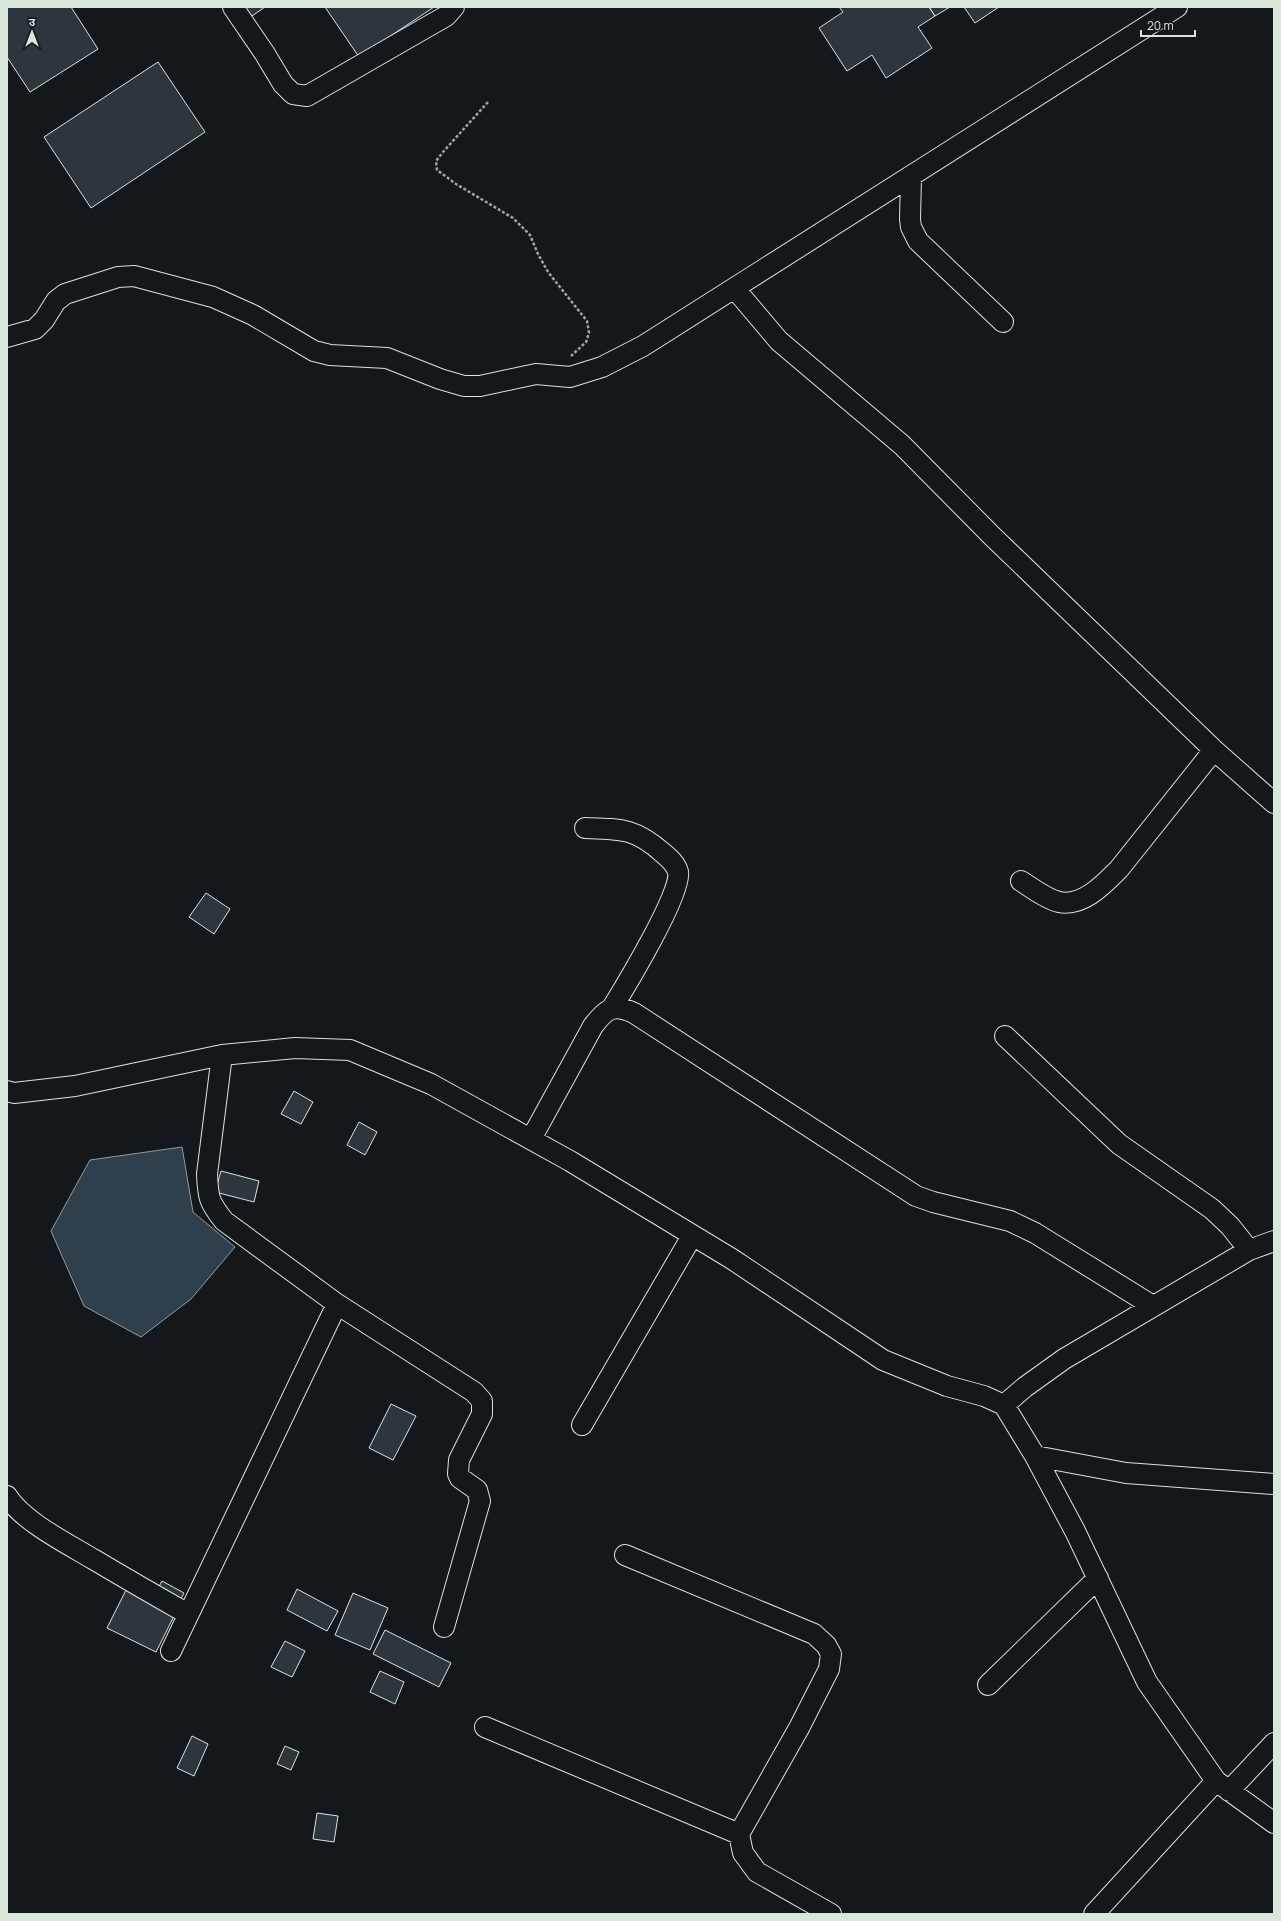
<svg xmlns="http://www.w3.org/2000/svg" width="1281" height="1921" viewBox="0 0 1281 1921" font-family="Manrope,'Noto Sans Devanagari',sans-serif">
<style>
.water{fill:#2f3f4d;stroke:#939e99}
.building{fill:#2c363c;stroke:#d8e6dc}
.lines{fill:none;stroke-linecap:round;stroke-linejoin:round}
.minor-casing{stroke:#d8e6dc;stroke-width:22}
.path{stroke:#9da8a2;stroke-width:2.5;stroke-dasharray:3 2;stroke-linecap:butt}
.minor{stroke:#14181c;stroke-width:20}
</style>
<rect width="100%" height="100%" fill="#14181c"/>
<path class="water" d="M182,1147L193,1212L235,1247L191,1299L141,1337L84,1306L51,1231L90,1160Z"/>
<path class="building" d="M7,7H71L98,49L30,92L7,57Z
M242,7H265L249,18Z
M325,7H434L359,57Z
M839,7H929L935,16L918,27L932,48L886,78L872,55L847,71L819,28L843,12Z
M929,7H950L935,16Z
M964,7H999L975,23Z
M158,62L205,132L91,208L44,137Z
M206,893L230,909L214,934L189,917Z
M294,1091L313,1102L301,1124L281,1114Z
M359,1122L377,1132L365,1155L347,1145Z
M221,1171L259,1181L254,1202L215,1192Z
M391,1404L416,1416L393,1460L369,1448Z
M162,1581L184,1593L178,1604L156,1592Z
M297,1589L338,1611L327,1631L287,1610Z
M126,1590L175,1614L156,1652L107,1628Z
M353,1593L388,1608L370,1650L335,1635Z
M385,1630L451,1663L439,1687L373,1654Z
M285,1641L305,1651L292,1677L271,1667Z
M380,1671L404,1682L395,1704L370,1692Z
M192,1736L208,1744L194,1776L177,1768Z
M285,1746L299,1752L291,1770L277,1764Z
M317,1813L338,1816L334,1842L313,1839Z"/>
<g class="lines">
<defs>
<path id="minor" d="M233,7L265,54L283,84L293,94L307,96L446,16L454,7
M911,177L910,219L911,227L918,241L1003,322
M735,289L779,341L902,445L992,536L1214,750L1274,803
M7,337L35,329L44,320L56,301L65,294L118,277L134,276L213,297L253,315L314,351L330,355L387,358L440,379L464,386H480L536,374L570,377L602,367L643,346L1177,7
M585,828C621,829 635,828 663,853C669,858 676,864 678,872C683,891 625,987 612,1008
M1021,881C1032,888 1046,899 1059,902C1083,907 1104,884 1119,869L1214,750
M1005,1036L1119,1144L1212,1209L1230,1226L1249,1250
M222,1055L207,1174C208,1198 209,1202 224,1221L337,1304L474,1392L482,1401V1414L459,1460L458,1474L460,1478L477,1490L480,1501L444,1627
M7,1091L14,1093L75,1086L222,1055L295,1048L350,1050L431,1084L570,1161L732,1259L883,1360L947,1386L984,1396L1004,1405L1035,1456L1075,1531L1147,1682L1216,1781L1274,1823
M531,1139L593,1026C606,1009 613,1003 634,1013L916,1196L933,1202L1010,1221L1035,1233L1153,1306
M1004,1405L1025,1387L1064,1359L1249,1250L1274,1241
M582,1425L692,1236
M1035,1456L1126,1473L1274,1484
M7,1496C22,1521 68,1544 93,1559C125,1578 156,1596 188,1614
M625,1555L814,1634L826,1645L831,1654L829,1669L799,1728L739,1834L743,1853L757,1872L831,1914
M171,1651L337,1304
M988,1685L1098,1578
M485,1727L739,1834
M1229,1791L1274,1743
M1094,1914L1216,1781"/>
</defs>
<use href="#minor" class="minor-casing"/>
<path class="path" d="M488,102L443,152L436,161L437,170L456,184L513,218L530,235L538,254L548,272L587,321L589,333L586,342L571,356"/>
<use href="#minor" class="minor"/>
</g>
<rect width="1281" height="1921" fill="none" stroke="#d8e6dc" stroke-width="16"/>
<g transform="translate(32 32)" stroke="#14181c" stroke-width="3" paint-order="stroke">
<path d="M0-3L7 15L0 10L-7 15Z" fill="#d8e6dc"/>
<text y="-6" font-size="11" font-weight="bold" text-anchor="middle" fill="#d8e6dc">उ</text>
</g>
<path d="M1141 30v6h54v-6" fill="none" stroke="#d8e6dc" stroke-width="2"/>
<text x="1147" y="30" font-size="12" fill="#d8e6dc" stroke="#14181c" stroke-width="3" paint-order="stroke">20 m</text>
</svg>
